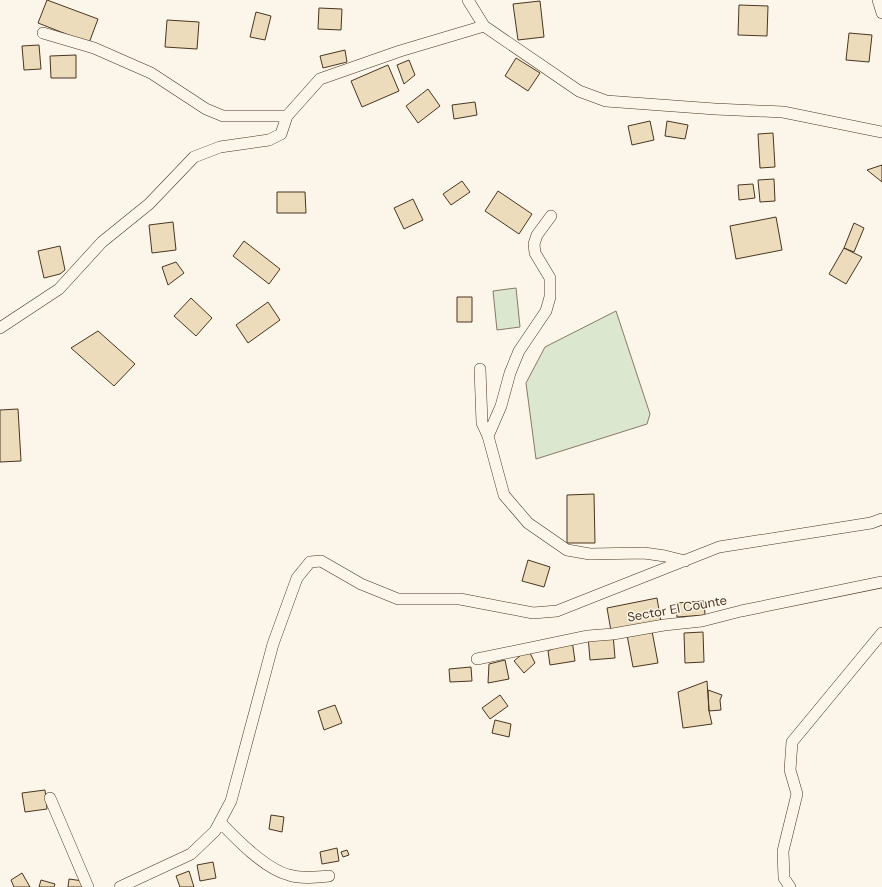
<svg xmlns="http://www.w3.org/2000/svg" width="882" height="887" viewBox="0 0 882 887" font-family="'DM Sans',sans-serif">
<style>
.green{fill:#dce7d0;stroke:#887966}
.building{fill:#ecdcbc;stroke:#4a3520}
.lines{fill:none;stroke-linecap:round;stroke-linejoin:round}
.minor-casing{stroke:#4a3520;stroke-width:12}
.minor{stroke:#fbf6e9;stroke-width:11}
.labels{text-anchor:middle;stroke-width:3;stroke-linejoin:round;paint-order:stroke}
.street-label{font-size:13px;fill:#4a3520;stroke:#fbf6e9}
</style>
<rect width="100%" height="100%" fill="#fbf6e9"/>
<path class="green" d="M516,288L520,327L497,330L493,291Z
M616,311L650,414L647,424L536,459L526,383L545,347Z"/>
<path class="building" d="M47,0L98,19L89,43L38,23Z
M540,1L544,37L518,40L513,4Z
M739,5L768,6L767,36L738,35Z
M319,8L342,9L341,30L318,29Z
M256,12L271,16L265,40L250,37Z
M167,20L199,22L197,49L165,47Z
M849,33L872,35L869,62L846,60Z
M39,45L41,69L24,70L22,46Z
M345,50L347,62L323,68L320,56Z
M76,55V78H51L50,56Z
M516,58L540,73L528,91L505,76Z
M409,60L415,75L404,84L397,65Z
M388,65L399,91L362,107L351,81Z
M428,89L440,106L418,123L406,106Z
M475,102L477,115L454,119L452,105Z
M650,121L654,140L632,145L628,126Z
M667,121L688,125L685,139L665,136Z
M773,133L775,167L760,168L758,134Z
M882,165V182L867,170Z
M774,179L775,201L760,202L758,180Z
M462,181L470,192L451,205L443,194Z
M753,184L755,198L739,200L738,185Z
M498,191L532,214L519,234L485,211Z
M277,192H305L306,213H277Z
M413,199L423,220L404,229L394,208Z
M776,217L782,250L736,259L730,226Z
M173,222L176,250L152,253L149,225Z
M854,223L864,228L854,252L844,248Z
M244,241L280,269L269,284L233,256Z
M60,246L65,270L60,274L44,278L38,251Z
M844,248L862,257L846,284L829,274Z
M176,262L184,273L168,285L162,267Z
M457,297H472V322H457Z
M191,298L212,318L196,336L174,316Z
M268,302L280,320L248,343L236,325Z
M98,331L135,364L114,386L71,348Z
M18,409L21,461L0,462V410Z
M594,494L595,543H567V495Z
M528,560L550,567L544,587L522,581Z
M657,598L661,622L611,631L607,608Z
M704,601L705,615L677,617L676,603Z
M652,631L658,663L633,667L627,635Z
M703,632L704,662L685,663L684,633Z
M613,634L615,658L590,660L588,636Z
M572,640L575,661L550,665L548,651Z
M528,649L535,663L524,673L514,661Z
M505,660L509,679L488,683L489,664Z
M471,667L472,681L450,682L449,669Z
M707,681L709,711L712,724L683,728L678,692Z
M708,690L722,695L720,700L721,710L709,711Z
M500,695L508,706L490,719L482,708Z
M335,705L342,723L324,730L318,711Z
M495,720L511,724L509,737L492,733Z
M45,790L47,809L25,812L22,793Z
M271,815L284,817L282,832L269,829Z
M337,848L339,861L322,864L320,852Z
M347,850L349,855L343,857L341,852Z
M213,862L216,878L200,881L197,865Z
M189,871L194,887H180L176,876Z
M22,873L30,887H14L11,880Z
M69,879L83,881L82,887H68Z
M41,880L55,884L54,887H39Z"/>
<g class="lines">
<defs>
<path id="minor" d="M468,0L484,26
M878,0L882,13
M43,33L94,48L151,73L206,109L223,116H287L320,79L400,51L484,26L579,91L606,101L715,109L783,112L882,132
M0,328L59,289L102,242L149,204L194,157L220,147L269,140L281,134L287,116
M480,369L482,423L488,436L504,495L528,523L567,550L590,554L644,553L665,556L685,561
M488,436L501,406L510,373L519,351L546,311L550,297V278L535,253L534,244L537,235L551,216
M477,659L588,636L613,634L664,625L702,621L741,611L882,582
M50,798L88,887
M220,822C236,839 265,869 289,875C301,879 316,877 329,876
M120,887L191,854L215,831L231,801L273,644L297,578L310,562L321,561L361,584L398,599H460L533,613L557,611L719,547L871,523L882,519
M790,887L784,878L783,851L797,794L790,770L792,742L882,633"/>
</defs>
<use href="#minor" class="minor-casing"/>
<use href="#minor" class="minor"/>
</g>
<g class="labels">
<g class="street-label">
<text transform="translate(677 608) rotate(-10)" y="5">Sector El Counte</text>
</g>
</g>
</svg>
